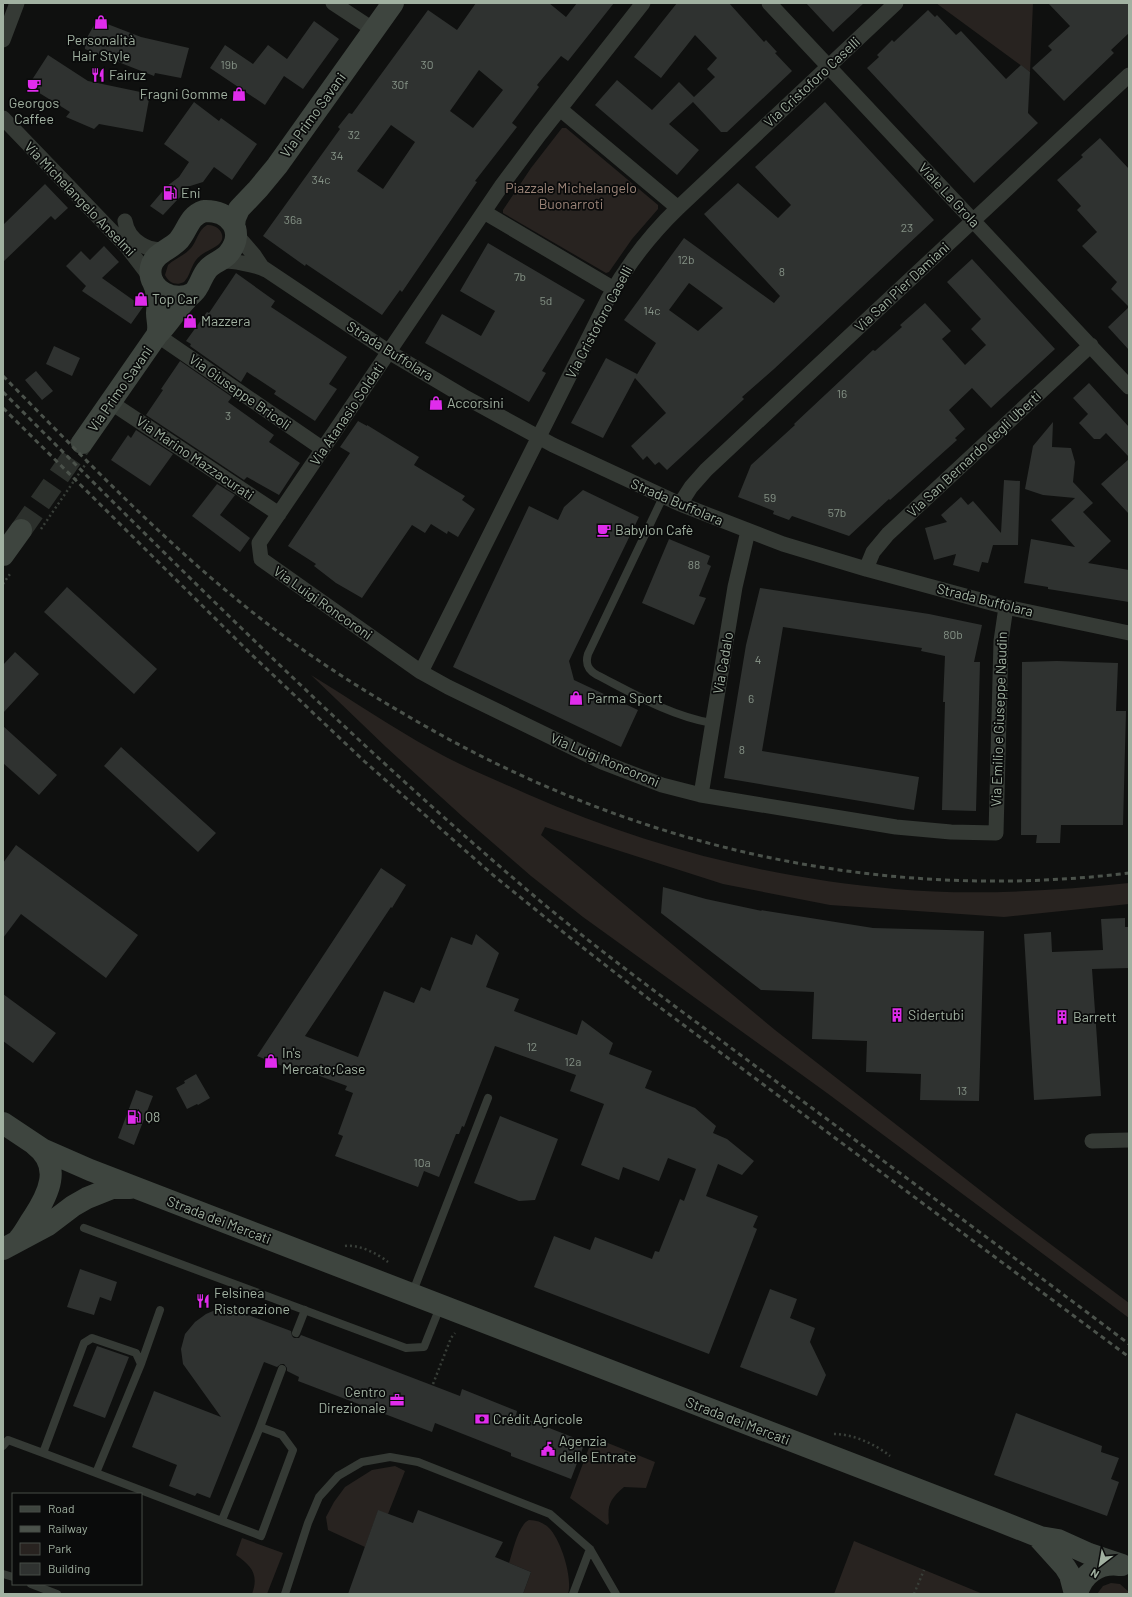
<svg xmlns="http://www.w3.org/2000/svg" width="1132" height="1597" viewBox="0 0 1132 1597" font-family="Barlow,sans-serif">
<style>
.green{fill:#282320}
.building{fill:#2f3230;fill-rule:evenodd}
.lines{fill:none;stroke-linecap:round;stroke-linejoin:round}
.secondary-tunnel{stroke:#2c302c;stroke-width:22;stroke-dasharray:22 11;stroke-linecap:butt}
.path{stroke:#383e38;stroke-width:2.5;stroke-dasharray:2 3;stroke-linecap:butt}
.lane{stroke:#353a35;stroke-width:8}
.street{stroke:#353a35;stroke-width:15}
.secondary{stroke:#3e453f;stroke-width:22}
.rail{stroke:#4b524b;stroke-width:3;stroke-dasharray:5 4;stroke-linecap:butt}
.labels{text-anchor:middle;stroke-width:3.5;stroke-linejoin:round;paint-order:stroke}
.number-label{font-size:12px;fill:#849185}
.poi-label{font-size:14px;fill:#a1b1a1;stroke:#0a0b0b;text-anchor:start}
.street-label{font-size:14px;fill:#a1b1a1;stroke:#0a0b0b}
.park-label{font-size:14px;fill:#9c8478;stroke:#0a0b0b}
</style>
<rect width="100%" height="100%" fill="#0f100f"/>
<path class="green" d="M936,3H1033L1030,72Z
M562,128H566L658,205V209L632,239L609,272L606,273L503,213V210L531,168Z
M207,225C217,224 227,234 220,243C215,249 203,251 196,260C191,266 190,276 184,282C176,286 169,283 165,275L168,265C174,259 184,256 191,248C197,241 198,230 207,225Z
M311,675C352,700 391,727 433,750C463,767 496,780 527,794C644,846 768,878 895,889C973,896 1052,891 1129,883V904L1004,917L830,905L723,884L545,827L541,835L775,1030L1021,1222L1129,1303V1318L827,1093L583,917L531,876L463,817L386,747Z
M593,1437L655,1462L646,1488L624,1487C610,1499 607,1505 609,1523L607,1525L570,1498Z
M395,1466L405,1471L388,1514L378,1511L365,1547L328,1530L326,1517L334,1502L345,1487L372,1470Z
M529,1520C537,1520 544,1523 549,1528C561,1540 573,1578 568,1594H523L531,1572L509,1563C513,1551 518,1525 529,1520Z
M242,1538L283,1553L267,1594H252C259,1575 252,1566 236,1555Z
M854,1541L983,1594H834Z
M1111,1583L1120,1584L1129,1592V1594H1097L1103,1586Z"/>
<path class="building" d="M476,3H549L566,17L577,3H614L568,61L561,56L537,85L539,87L512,123L517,127L475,181L477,182L402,292L400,290L382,315L306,264L305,266L263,236L340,129L338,127L349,113L352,114L428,10L457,30ZM479,70L503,90L473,128L450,111ZM391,125L415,142L383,189L357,171Z
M677,3H729L764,42L766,40L777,52L775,53L792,71L727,132H721L693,102L669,124L699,150L677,175L595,105L617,80L652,110L679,82L694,97L715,77L707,69L717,58L695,35L661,78L634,57Z
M806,3H864L833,32Z
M1048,3H1129V33L1111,50L1114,53L1064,101L1032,68L1052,50L1048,46L1070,26Z
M928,10L935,17L937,15L956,35L961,31L1006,79L1021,65L1030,72L1028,113L1038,123L974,183L867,68L879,57L877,55L892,40L894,42Z
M97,20L141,37L189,48L181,78L155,73L154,76L85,49V41Z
M314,21L339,39L303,89L284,76L265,105L210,68L225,45L253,64L268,45L287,59Z
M48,55L88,81L150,94L143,132L99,124L94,129L66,117L70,112L28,86Z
M194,102L219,121L221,118L257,144L232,180L214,167L203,182L187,187L188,191L178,199L163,215L150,206L167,186L179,177L189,162L164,144Z
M825,102L934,220L774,369L742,397L744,399L667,470L659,462L655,465L647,456L643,460L631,446L666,413L635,378L603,438L571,423L606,358L637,374L636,376L656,343L624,320L684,238L774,303L780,296L704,214L738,183L778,218L791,205L755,167ZM689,283L723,308L698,331L669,310Z
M1100,138L1129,169V350L1108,327L1129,307L1111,289L1117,282L1082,246L1097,232L1077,210L1081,206L1057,180L1083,157L1081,155Z
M45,184L68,208L55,220L51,216L3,262V225Z
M488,243L585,300L542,371L546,373L529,402L425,343L442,314L481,336L495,311L460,291Z
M104,246L119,262L102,278L143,307L131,324L82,291L86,286L66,266L81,251L90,260Z
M972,259L1055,349L991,408L972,388L949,410L965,429L955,438L957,440L890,500L889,499L849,536L792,516L789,520L773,514L774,511L738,497L751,465L795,425L794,424L873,350L875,351L902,327L900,325L925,303L951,331L942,339L965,365L986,345L971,329L981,319L947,282Z
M236,273L275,301L271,307L347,357L329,384L337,389L315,421L274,394L276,391L247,372L241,382L190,346L191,344L186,341L207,312L209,313Z
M54,346L80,358L72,376L46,364Z
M180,361L232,397L228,402L274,435L269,442L300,463L279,495L247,477L244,480L146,415L163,390L161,389Z
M36,371L53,391L42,400L25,380Z
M1089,383L1129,427V457L1106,433L1100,439H1094L1079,423L1088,414L1073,398Z
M358,421L367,426V425L419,457L414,465L465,496L462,500L475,509L458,537L448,531L447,534L431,524L425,533L412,525L362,598L336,583L314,566L316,564L288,546L350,453L340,447Z
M1053,422L1052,447L1071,448L1075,462L1073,482L1093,503L1083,512L1111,541L1088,563L1129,570V602L1048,589V587L1024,583L1031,539L1075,547L1051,520L1075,498L1043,495L1025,489L1033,446Z
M136,430L173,454L150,486L111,460L128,435L131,438Z
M1129,459V514L1101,484Z
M1004,480L1020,481L1018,545H993L988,563L982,562L979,572L953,565L956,554L934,560L925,528L947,522L941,515L961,497L968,505L973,501L1001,533Z
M217,484L235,495L220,515L250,538L240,552L192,516Z
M583,490L639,517L569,661L574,680L638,710L621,747L453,667L529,506L558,520L564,507Z
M669,539L710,556L707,564L711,566L699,596L706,598L694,625L642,603Z
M67,587L157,669L134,694L44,612Z
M760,588L929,614L982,625L974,662H980L976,811L942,810L945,702H943L945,656L921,651L922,648L783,627L762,751L919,777L914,810L724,778L746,645Z
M15,652L39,674L3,713V665Z
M1057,661L1118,663L1116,711H1126L1123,825H1061L1060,843H1036L1037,835H1021L1022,662Z
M3,726L57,775L39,795L3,763Z
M121,747L216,833L198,852L104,766Z
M16,845L138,935L106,978L21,914L3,938V863Z
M381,868L406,885L392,908L391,907L305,1036L358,1057L384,991L414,1003L421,987L430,991L451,937L472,945L476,934L499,953L486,987L519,999L514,1011L577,1035L582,1020L613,1043L609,1054L652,1071L645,1088L695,1108L716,1126L713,1133L727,1139L754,1161L742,1175L718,1164L706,1196L758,1216L753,1227L757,1229L709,1354L534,1287L554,1236L590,1250L595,1237L652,1259L655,1251L659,1252L680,1199L684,1201L696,1169L668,1158L659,1181L623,1167L619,1180L581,1165L604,1104L570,1091L576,1075L495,1046L464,1127L462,1126L459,1134H456L439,1177L424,1171L418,1187L335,1156L343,1136L338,1134L353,1093L345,1090L347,1086L287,1064L285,1067L257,1056Z
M663,887L706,899L762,911L761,910L873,928L984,931L979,1101L920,1100L921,1074L866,1072L867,1041L812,1039L814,992L761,990L661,913Z
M1125,918V927H1129V968L1092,969L1101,1096L1034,1100L1024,934L1051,932L1052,952L1103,950L1101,919Z
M3,994L56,1033L33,1063L3,1041Z
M196,1074L210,1098L198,1105L197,1104L187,1109L176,1088L185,1083L184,1081Z
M136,1090L153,1096L134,1145L118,1138Z
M500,1116L558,1139L535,1200L519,1201L474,1183Z
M80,1269L117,1282L111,1301L100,1297L94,1315L67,1307Z
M770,1289L797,1299L790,1318L815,1328L810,1342L826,1375L817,1396L740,1367Z
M220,1308L235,1310L291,1331L292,1336L294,1338H299L301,1335L460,1396L462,1389L517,1411L516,1415L585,1442L571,1479L511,1456V1453L435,1423L432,1432L298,1381L299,1377L287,1371V1368L284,1364H281L277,1367L264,1362L210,1498L197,1493L195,1496L169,1486L177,1465L132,1447L154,1391L221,1417L183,1364L181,1349L185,1334L195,1322L206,1314Z
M97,1346L129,1357L105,1418L73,1406Z
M1016,1413L1102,1446L1101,1452L1119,1458L1111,1479L1119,1482L1107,1516L994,1475Z
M378,1510L413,1523L418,1510L503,1542L495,1557L531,1572L523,1594H348Z"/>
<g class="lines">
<path class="secondary-tunnel" d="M21,530L82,443"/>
<path class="path" d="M41,529L87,462
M3,584L10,574
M345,1246C359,1244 378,1254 388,1262
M433,1384L451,1338L455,1333
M834,1434C853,1434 875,1444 890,1456
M914,1594L924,1570"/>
<path class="lane" d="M663,497L588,654C585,664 588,670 597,675C634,694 671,716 712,723
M84,1228L406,1348L424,1347L440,1307
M412,1294L488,1098
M296,1333L305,1310
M141,1364L160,1310
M3,1446L8,1440L43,1453L84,1343L92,1338L136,1353L141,1364L96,1473L261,1536L293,1450L282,1435L260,1427L282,1369
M43,1453L96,1473
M222,1520L260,1427
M3,1574L13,1577
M31,1584L57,1594
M285,1594L308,1523L319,1497L338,1476L362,1462L390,1457L418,1462L550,1514L590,1549L616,1594
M573,1594L590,1549"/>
<path class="street" d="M333,3L374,30
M643,3L540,134L502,185L259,543L261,559L421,672L448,687L602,762L662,785L701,795L896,827L951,832L996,833L1001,641L1006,607
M769,3L1129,387
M3,40L17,3
M560,109L678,208
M3,118L127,247L153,281
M484,212L614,289
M125,221C128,240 148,253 167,249
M235,228L241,240L254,255L262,267L389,352L463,396L553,445L680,504L783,544L866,569L1006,607L1129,633
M217,262C228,259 256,265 266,270
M157,335L323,449
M110,402L279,514
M680,504L691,487L706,470L1129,75
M866,569L873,552L888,534L1091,345
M421,672L608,299C627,265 650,235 678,208L896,3
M701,795L735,587L748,531
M1092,1141L1129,1140"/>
<path class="secondary" d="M204,211C230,210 246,231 229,253C223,261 213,262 207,270C201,277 200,287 193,293C176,304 146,290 151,267C154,253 170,250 179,240C188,229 189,216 204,211Z
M234,226L235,218L239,209L258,189L277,166L393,3
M153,282C158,292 158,302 157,313C157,321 160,327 157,335
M82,443L157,335C170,322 179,305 193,293
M3,555L21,530
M3,1123L42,1149L90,1170L997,1520L1040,1537L1058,1540L1089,1554L1122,1565
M19,1239C25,1232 28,1225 33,1218C48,1195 63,1166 35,1145
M3,1249L48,1225L73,1206L87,1198L112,1188H130
M1037,1536L1065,1567L1070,1575L1075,1594
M1077,1594C1082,1574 1099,1562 1120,1565"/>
<path class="rail" d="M3,376C83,457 162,540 251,611C300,650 352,684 406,715C626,845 874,904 1129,873
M3,392C171,560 338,728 519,883C594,948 675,1006 754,1065C879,1158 1005,1250 1129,1344
M3,408L252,655L364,761L493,875L568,936L654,1003L1129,1357"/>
</g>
<defs>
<symbol id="shop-bare" viewBox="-9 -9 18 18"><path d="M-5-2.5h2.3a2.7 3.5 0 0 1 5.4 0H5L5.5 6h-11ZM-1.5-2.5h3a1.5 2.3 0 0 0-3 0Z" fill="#e02cec" stroke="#0a0b0b" stroke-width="2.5" paint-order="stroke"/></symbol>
<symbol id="restaurant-bare" viewBox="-9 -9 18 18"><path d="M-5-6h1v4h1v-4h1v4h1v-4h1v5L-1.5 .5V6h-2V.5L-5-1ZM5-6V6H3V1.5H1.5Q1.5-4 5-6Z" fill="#e02cec" stroke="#0a0b0b" stroke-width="2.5" paint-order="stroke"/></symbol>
<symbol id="cafe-bare" viewBox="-9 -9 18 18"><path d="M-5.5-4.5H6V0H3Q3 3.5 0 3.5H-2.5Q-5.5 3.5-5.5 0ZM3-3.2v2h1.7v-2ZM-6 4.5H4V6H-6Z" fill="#e02cec" stroke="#0a0b0b" stroke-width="2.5" paint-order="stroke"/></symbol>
<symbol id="fuel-bare" viewBox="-9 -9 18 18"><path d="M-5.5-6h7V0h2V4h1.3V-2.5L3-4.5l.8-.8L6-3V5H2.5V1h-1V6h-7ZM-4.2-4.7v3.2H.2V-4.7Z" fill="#e02cec" stroke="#0a0b0b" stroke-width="2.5" paint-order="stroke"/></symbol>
<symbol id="building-bare" viewBox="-9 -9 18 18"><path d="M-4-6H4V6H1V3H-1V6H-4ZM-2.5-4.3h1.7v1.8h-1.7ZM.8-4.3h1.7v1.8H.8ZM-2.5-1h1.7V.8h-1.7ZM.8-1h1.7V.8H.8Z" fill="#e02cec" stroke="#0a0b0b" stroke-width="2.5" paint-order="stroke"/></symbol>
<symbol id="office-bare" viewBox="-9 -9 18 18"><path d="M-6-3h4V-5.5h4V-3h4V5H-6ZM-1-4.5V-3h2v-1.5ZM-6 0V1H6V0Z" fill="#e02cec" stroke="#0a0b0b" stroke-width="2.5" paint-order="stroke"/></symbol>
<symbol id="bank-bare" viewBox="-9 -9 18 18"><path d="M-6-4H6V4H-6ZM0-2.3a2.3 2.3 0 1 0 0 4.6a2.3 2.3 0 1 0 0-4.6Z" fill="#e02cec" stroke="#0a0b0b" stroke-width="2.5" paint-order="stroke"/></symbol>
<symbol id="civic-bare" viewBox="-9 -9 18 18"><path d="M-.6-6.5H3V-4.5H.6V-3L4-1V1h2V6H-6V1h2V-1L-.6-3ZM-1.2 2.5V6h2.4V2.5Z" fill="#e02cec" stroke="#0a0b0b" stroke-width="2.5" paint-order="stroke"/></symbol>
</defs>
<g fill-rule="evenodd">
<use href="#shop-bare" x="91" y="12" width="20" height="20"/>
<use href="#restaurant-bare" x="88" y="65" width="20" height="20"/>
<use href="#cafe-bare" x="24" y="75" width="20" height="20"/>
<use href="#shop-bare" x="229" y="84" width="20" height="20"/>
<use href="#fuel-bare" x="160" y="183" width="20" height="20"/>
<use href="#shop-bare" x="131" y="289" width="20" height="20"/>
<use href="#shop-bare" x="180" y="311" width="20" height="20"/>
<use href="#shop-bare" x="426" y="393" width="20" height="20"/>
<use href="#cafe-bare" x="594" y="520" width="20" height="20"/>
<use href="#shop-bare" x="566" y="688" width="20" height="20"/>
<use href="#building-bare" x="887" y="1005" width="20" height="20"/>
<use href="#building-bare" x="1052" y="1007" width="20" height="20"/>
<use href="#shop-bare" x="261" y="1051" width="20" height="20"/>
<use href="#fuel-bare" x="124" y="1107" width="20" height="20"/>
<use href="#restaurant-bare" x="193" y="1291" width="20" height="20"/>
<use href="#office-bare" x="387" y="1390" width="20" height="20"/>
<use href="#bank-bare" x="472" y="1409" width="20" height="20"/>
<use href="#civic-bare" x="538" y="1439" width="20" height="20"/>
</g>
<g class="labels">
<g class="number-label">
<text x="229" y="69">19b</text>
<text x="427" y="69">30</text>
<text x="400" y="89">30f</text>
<text x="354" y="139">32</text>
<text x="337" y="160">34</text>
<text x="321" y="184">34c</text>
<text x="293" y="224">36a</text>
<text x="907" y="232">23</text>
<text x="686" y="264">12b</text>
<text x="782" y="276">8</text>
<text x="520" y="281">7b</text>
<text x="546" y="305">5d</text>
<text x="652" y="315">14c</text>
<text x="842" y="398">16</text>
<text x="228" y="420">3</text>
<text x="770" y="502">59</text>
<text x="837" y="517">57b</text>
<text x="694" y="569">88</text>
<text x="953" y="639">80b</text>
<text x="758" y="664">4</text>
<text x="751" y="703">6</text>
<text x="742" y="754">8</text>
<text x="532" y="1051">12</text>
<text x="573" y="1066">12a</text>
<text x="962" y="1095">13</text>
<text x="422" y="1167">10a</text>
</g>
<g class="poi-label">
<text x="101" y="45" text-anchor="middle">Personalità<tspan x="101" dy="16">Hair Style</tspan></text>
<text x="109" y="80">Fairuz</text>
<text x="228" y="99" text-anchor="end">Fragni Gomme</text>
<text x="34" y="108" text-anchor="middle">Georgos<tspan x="34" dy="16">Caffee</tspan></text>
<text x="181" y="198">Eni</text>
<text x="152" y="304">Top Car</text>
<text x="201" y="326">Mazzera</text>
<text x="447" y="408">Accorsini</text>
<text x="615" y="535">Babylon Cafè</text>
<text x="587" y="703">Parma Sport</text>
<text x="908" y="1020">Sidertubi</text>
<text x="1073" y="1022">Barrett</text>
<text x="282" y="1058">In's<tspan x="282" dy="16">Mercato;Case</tspan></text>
<text x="145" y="1122">Q8</text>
<text x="214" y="1298">Felsinea<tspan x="214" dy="16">Ristorazione</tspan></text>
<text x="386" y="1397" text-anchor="end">Centro<tspan x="386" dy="16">Direzionale</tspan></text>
<text x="493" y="1424">Crédit Agricole</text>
<text x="559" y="1446">Agenzia<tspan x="559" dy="16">delle Entrate</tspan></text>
</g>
<g class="street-label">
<text transform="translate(812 82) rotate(-43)" y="5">Via Cristoforo Caselli</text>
<text transform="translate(313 115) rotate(-54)" y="5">Via Primo Savani</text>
<text transform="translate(949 195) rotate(47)" y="5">Viale La Grola</text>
<text transform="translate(80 199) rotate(46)" y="5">Via Michelangelo Anselmi</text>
<text transform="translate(902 287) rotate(-43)" y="5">Via San Pier Damiani</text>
<text transform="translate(599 322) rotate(-62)" y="5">Via Cristoforo Caselli</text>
<text transform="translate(390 351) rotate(32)" y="5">Strada Buffolara</text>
<text transform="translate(120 389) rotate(-55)" y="5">Via Primo Savani</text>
<text transform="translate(240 392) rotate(35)" y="5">Via Giuseppe Bricoli</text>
<text transform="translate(347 414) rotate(-56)" y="5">Via Atanasio Soldati</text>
<text transform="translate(974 454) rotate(-43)" y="5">Via San Bernardo degli Uberti</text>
<text transform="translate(195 458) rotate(34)" y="5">Via Marino Mazzacurati</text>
<text transform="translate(677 502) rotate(23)" y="5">Strada Buffolara</text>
<text transform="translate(985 600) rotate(14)" y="5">Strada Buffolara</text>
<text transform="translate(323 603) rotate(35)" y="5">Via Luigi Roncoroni</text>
<text transform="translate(723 663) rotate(-80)" y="5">Via Cadalo</text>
<text transform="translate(999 719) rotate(-88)" y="5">Via Emilio e Giuseppe Naudin</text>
<text transform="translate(605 760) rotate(23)" y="5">Via Luigi Roncoroni</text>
<text transform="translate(219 1220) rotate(21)" y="5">Strada dei Mercati</text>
<text transform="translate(738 1421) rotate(21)" y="5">Strada dei Mercati</text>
</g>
<g class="park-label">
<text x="571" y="193">Piazzale Michelangelo<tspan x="571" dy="16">Buonarroti</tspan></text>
</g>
</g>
<rect width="1132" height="1597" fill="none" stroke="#a1b1a1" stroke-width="8"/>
<rect x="12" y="1493" width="130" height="92" fill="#0a0b0b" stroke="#464d47"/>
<rect x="20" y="1506" width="20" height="6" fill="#3e453f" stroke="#464d47"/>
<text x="48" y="1513" font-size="12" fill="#a1b1a1">Road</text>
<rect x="20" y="1526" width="20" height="6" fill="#4b524b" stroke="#464d47"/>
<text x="48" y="1533" font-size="12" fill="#a1b1a1">Railway</text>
<rect x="20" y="1543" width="20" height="12" fill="#282320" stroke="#464d47"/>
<text x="48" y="1553" font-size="12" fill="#a1b1a1">Park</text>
<rect x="20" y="1563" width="20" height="12" fill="#2f3230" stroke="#464d47"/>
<text x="48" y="1573" font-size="12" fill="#a1b1a1">Building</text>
<g transform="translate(1100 1565) rotate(211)" stroke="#0a0b0b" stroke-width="3" paint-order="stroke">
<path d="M0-3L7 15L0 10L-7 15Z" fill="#a1b1a1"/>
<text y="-6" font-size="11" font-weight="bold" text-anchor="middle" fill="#a1b1a1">N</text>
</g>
</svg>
